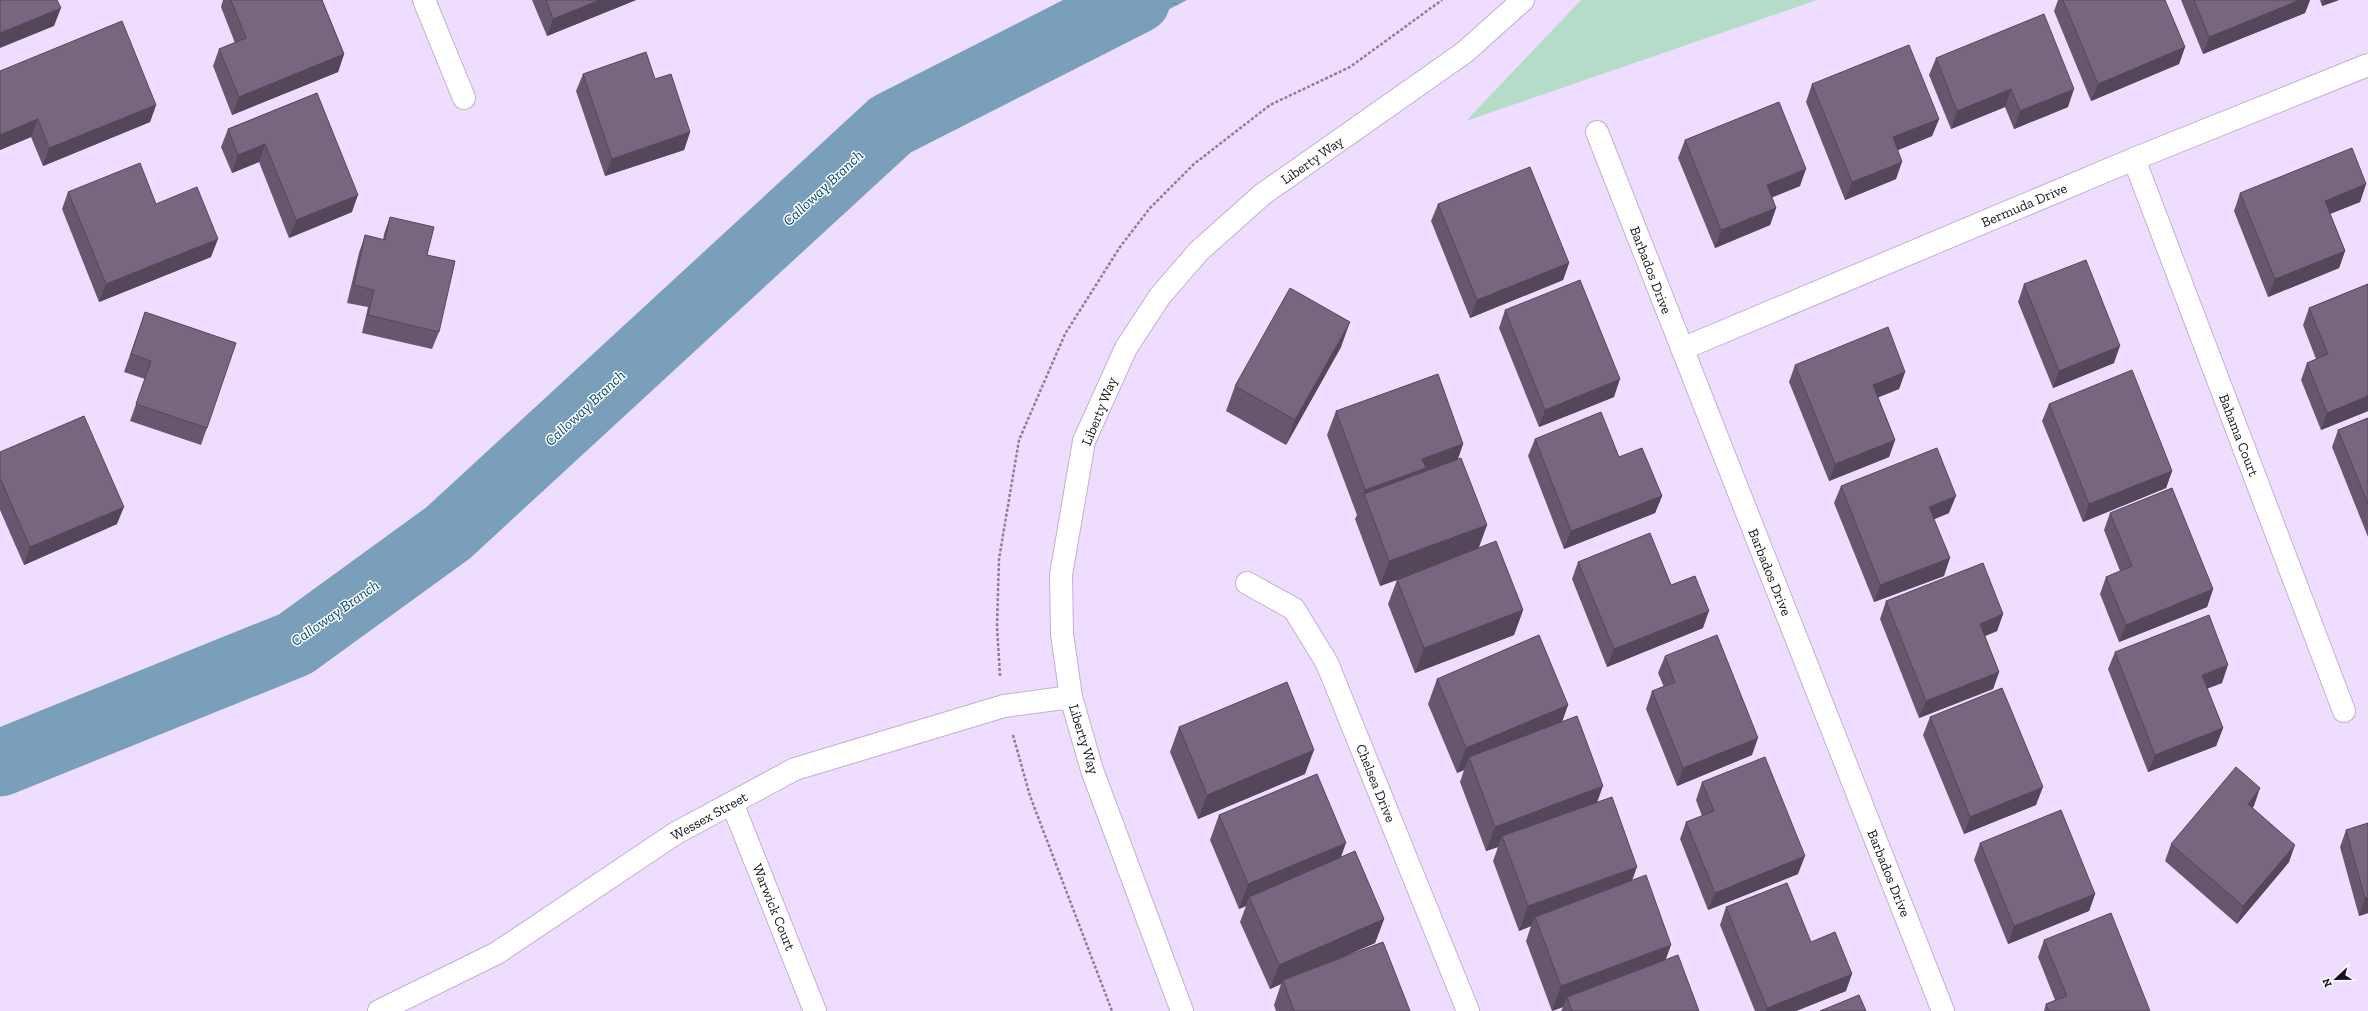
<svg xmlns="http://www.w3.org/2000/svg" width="2368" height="1011" viewBox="0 0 2368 1011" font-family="'Zilla Slab',serif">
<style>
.green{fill:#b5dcc9}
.water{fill:url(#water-ripples)}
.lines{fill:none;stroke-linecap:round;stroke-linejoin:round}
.river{stroke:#7a9fbb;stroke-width:67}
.minor-casing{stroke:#c1b1d1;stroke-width:24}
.path{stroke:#8a7f96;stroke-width:2.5;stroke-dasharray:3 2;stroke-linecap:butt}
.minor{stroke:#fff;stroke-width:22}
.wall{fill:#67576e}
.shaded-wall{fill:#54475a}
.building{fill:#786580;stroke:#54475a}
.labels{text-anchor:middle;stroke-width:3;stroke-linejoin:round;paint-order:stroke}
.street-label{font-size:14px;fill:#16111c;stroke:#fff}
.water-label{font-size:15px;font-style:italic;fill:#00466c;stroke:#fff}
</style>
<defs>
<pattern id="water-ripples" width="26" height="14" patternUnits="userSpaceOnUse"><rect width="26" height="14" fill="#7a9fbb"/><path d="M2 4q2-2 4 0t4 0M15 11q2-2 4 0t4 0" fill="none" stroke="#638097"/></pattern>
</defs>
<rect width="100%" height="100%" fill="#edf"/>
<path class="green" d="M1581,0H1817L1466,121Z"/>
<path class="water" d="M1080,0H1187L1090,50L1070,6Z"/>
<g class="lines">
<path class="river" d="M0,763L295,644L448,533L891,125L1137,0"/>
<defs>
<path id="minor" d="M424,0L464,98
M1597,132L1943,1011
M2134,159L2344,711
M1682,349L2134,159L2368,65
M1247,583L1294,609L1327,663L1468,1011
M732,803L815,1011
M379,1011L497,953L676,833L795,769L1004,706L1071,697
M1182,1011L1092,770L1071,697L1062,634L1061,575L1084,441L1126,348L1160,296L1199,251L1263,194L1465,52L1523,0"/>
</defs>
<use href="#minor" class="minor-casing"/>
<path class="path" d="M1000,676L997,627L999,559L1019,440L1065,334L1120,247L1150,208L1194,164L1270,105L1350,67L1442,0
M1013,735L1030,796L1112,1011"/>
<use href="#minor" class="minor"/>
</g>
<path class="wall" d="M223,0H322L344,54L338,72L232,115L213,66L219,49L235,43L221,7Z
M532,0H636L547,36Z
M2058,0H2063L2185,47L2179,64L2091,101L2054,11Z
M2181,0H2310L2305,13L2203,54Z
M2320,0H2339L2322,6Z
M1936,58L2068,107L2014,129L2005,107L1951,129L1929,75Z
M0,71L156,105L150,122L43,166L31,137L0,150Z
M583,74L655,79L690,132L684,150L605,176L576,91Z
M1812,84L1939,119L1932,136L1898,150L1896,179L1845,200L1806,102Z
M317,93L352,212L289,238L259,162L232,173L221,147L228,129Z
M1685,140L1800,186L1772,197L1776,208L1770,225L1715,248L1678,158Z
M2366,184L2360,202L2330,214L2345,251L2339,268L2268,297L2234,211L2240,193Z
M68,192L156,204L211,257L99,302L62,209Z
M1438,204L1569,263L1563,280L1470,318L1431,221Z
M390,217L427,255L439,332L432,349L362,333L368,307L347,303L359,253L365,235L383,240L384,234Z
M2024,284L2114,363L2053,388L2018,302Z
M2368,284V411L2321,430L2301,380L2307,363L2316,359L2303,325L2309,308Z
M1505,310L1614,397L1539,427L1499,328Z
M145,312L207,428L201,445L130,421L145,379L124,372Z
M1341,347L1286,445L1226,411L1235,386Z
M1795,365L1905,372L1899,389L1878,397L1895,440L1889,457L1829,481L1789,382Z
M2049,404L2172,471L2166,488L2083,522L2042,421Z
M1336,411L1463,444L1458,459L1487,525L1478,548L1523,610L1514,635L1415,673L1388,604L1397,580L1380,586L1355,519L1357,515L1327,435Z
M2368,418V537L2332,447L2338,430Z
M1535,439L1619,457L1662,496L1655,513L1564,549L1528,456Z
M0,452L117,524L24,565L0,510Z
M1841,486L1949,513L1934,519L1944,576L1874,602L1834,503Z
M2110,513L2213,589L2207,607L2119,642L2100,594L2106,577L2120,571L2104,530Z
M1578,562L1671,585L1703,628L1607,667L1572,579Z
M1886,601L2003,614L1997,631L1985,636L1999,672L1993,689L1919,718L1880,619Z
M2115,652L2222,683L2207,688L2223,728L2216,746L2148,772L2108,669Z
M1665,656L1752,755L1677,786L1646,709L1652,691L1664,687L1658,673Z
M1437,679L1568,705L1562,722L1632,880L1666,959L1699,1011H1561L1563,1007L1552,1011L1526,941L1531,926L1519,931L1493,861L1498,847L1486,851L1460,782L1464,770L1457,773L1428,704Z
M1930,717L2036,805L1964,834L1923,735Z
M1179,727L1305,774L1198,819L1170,752Z
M1702,782L1798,874L1708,910L1680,839L1686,822L1702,816L1696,800Z
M2254,806L2252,808L2289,862L2237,924L2165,861L2171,844Z
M1219,815L1341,857L1384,919L1375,943L1345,956L1410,1011H1276L1274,1005L1281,984L1270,989L1240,922L1246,906L1239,909L1210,840Z
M2368,823V913L2359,916L2340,847L2346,830Z
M1980,843L2095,894L2089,911L2008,944L1974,860Z
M1726,907L1811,942L1846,991L1796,1011H1755L1720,925Z
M2044,940L2150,1011H2044L2046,1004L2055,1000L2038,957Z"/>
<path class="shaded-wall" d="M600,0H636L547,36L553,19Z
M2300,0H2310L2305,13L2203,54L2209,37Z
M2324,0H2339L2322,6Z
M61,8L54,26L0,48V33Z
M2185,47L2179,64L2091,101L2098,84Z
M344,54L338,72L232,115L239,97Z
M2011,89L2005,107L1951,129L1957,111Z
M2074,89L2068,107L2014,129L2020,111Z
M156,105L150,122L43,166L49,148Z
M38,119L31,137L0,150V135Z
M1939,119L1932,136L1886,155L1893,137Z
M690,132L684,150L605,176L612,159Z
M265,144L259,162L232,173L238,155Z
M1902,162L1896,179L1845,200L1852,182Z
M1806,169L1800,186L1761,202L1767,185Z
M2366,184L2360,202L2319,218L2325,201Z
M358,195L352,212L289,238L296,220Z
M1776,208L1770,225L1715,248L1721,230Z
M218,239L211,257L99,302L106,284Z
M2345,251L2339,268L2268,297L2275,279Z
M1569,263L1563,280L1470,318L1477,300Z
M1350,322L1341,347L1286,445L1295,420Z
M2120,346L2114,363L2053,388L2059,371Z
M1905,372L1899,389L1867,402L1873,385Z
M1620,379L1614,397L1539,427L1545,410Z
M2368,396V411L2321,430L2327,413Z
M1895,440L1889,457L1829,481L1835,464Z
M1463,444L1454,469L1364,494L1356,515L1365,490L1422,459Z
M2172,471L2166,488L2083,522L2089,504Z
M1662,496L1655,513L1564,549L1571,531Z
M1956,496L1949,513L1923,524L1929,507Z
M124,507L117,524L24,565L30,547Z
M1487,525L1478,550L1380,586L1389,561Z
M1950,558L1944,576L1874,602L1880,585Z
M2213,589L2207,607L2119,642L2126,625Z
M1523,610L1514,635L1415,673L1424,648Z
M1709,611L1703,628L1607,667L1614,649Z
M2003,614L1997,631L1973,641L1980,624Z
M2228,665L2222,683L2196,693L2202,675Z
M1999,672L1993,689L1919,718L1926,701Z
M1568,705L1559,730L1469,757L1464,770L1457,773L1466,748Z
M2223,728L2216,746L2148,772L2155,755Z
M1758,738L1752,755L1677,786L1683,768Z
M1314,750L1305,774L1198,819L1207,795Z
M1603,786L1594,811L1502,836L1498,847L1486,851L1495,827Z
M2043,787L2036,805L1964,834L1970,817Z
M2260,788L2254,806L2241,821L2248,804Z
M1346,843L1337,868L1249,897L1246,906L1239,909L1248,884Z
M2295,845L2289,862L2237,924L2243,906Z
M1805,856L1798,874L1708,910L1715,893Z
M1637,867L1628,892L1535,917L1531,926L1519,931L1528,906Z
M2095,894L2089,911L2008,944L2014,926Z
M2365,898H2368V913L2359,916Z
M1384,919L1375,943L1284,983L1283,980L1281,984L1270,989L1279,965Z
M1671,945L1662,970L1567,997L1563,1007L1552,1011L1561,986Z
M1852,974L1846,991L1796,1011H1766L1767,1008Z"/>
<path class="building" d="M0,0H57L61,8L0,33Z
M231,0H322L344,54L239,97L219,49L246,38Z
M546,0H600L553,19Z
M2063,0H2165L2185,47L2098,84Z
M2194,0H2300L2209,37Z
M2044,14L2074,89L2020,111L2011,89L1957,111L1936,58Z
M122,21L156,105L49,148L38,119L0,135V71Z
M1909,45L1939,119L1893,137L1902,162L1852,182L1812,84Z
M646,52L655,79L671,74L690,132L612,159L583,74Z
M317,93L358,195L296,220L265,144L238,155L228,129Z
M1779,102L1806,169L1767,185L1776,208L1721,230L1685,140Z
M2352,148L2366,184L2325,201L2345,251L2275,279L2240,193Z
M140,163L156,204L197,187L218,239L106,284L68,192Z
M1530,167L1569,263L1477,300L1438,204Z
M390,217L434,227L427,255L455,261L439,332L368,315L374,290L354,285L365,235L385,240Z
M2086,260L2120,346L2059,371L2024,284Z
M1580,280L1620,379L1545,410L1505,310Z
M2368,284V396L2327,413L2307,363L2328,354L2309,308Z
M1290,288L1350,322L1295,420L1235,386Z
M145,312L236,343L207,428L136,404L151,361L131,354Z
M1888,327L1905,372L1873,385L1895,440L1835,464L1795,365Z
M2132,370L2172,471L2089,504L2049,404Z
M1438,374L1463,444L1422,459L1426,468L1365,490L1336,411Z
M1601,412L1619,457L1642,448L1662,496L1571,531L1535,439Z
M84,416L124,507L30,547L0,478V452Z
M2368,418V504L2338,430Z
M1937,448L1956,496L1929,507L1950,558L1880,585L1841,486Z
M1461,458L1487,525L1389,561L1364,494Z
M2172,488L2213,589L2126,625L2106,577L2132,566L2110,513Z
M1650,533L1671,585L1695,576L1709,611L1614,649L1578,562Z
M1496,541L1523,610L1424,648L1397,580Z
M1983,563L2003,614L1980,624L1999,672L1926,701L1886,601Z
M2209,615L2228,665L2202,675L2223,728L2155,755L2115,652Z
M1539,635L1568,705L1466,748L1437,679Z
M1717,635L1758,738L1683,768L1652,691L1675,682L1665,656Z
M1287,682L1314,750L1207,795L1179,727Z
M2002,688L2043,787L1970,817L1930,717Z
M1577,716L1603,786L1495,827L1469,757Z
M1765,757L1805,856L1715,893L1686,822L1714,811L1702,782Z
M2236,767L2260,788L2248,804L2295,845L2243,906L2171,844Z
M1317,774L1346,843L1248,884L1219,815Z
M1612,797L1637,867L1528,906L1502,836Z
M2061,810L2095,894L2014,926L1980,843Z
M2368,823V898H2365L2346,830Z
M1355,851L1384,919L1279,965L1249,897Z
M1646,875L1671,945L1561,986L1535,917Z
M1787,883L1811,942L1835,932L1852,974L1767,1008L1726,907Z
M2111,913L2150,1011H2049L2046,1004L2067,996L2044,940Z
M1383,942L1410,1011H1294L1283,980Z
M1678,955L1699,1011H1572L1567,997Z
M1859,995L1866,1011H1820Z"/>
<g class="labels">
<g class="street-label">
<text transform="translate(1312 160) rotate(-35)" y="5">Liberty Way</text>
<text transform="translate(2024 205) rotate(-23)" y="5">Bermuda Drive</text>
<text transform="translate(1651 270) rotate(69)" y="5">Barbados Drive</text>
<text transform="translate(1099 411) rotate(-68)" y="5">Liberty Way</text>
<text transform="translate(2239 435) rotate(69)" y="5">Bahama Court</text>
<text transform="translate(1770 572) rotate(68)" y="5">Barbados Drive</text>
<text transform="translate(1084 739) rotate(73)" y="5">Liberty Way</text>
<text transform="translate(1376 783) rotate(68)" y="5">Chelsea Drive</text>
<text transform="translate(709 816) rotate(-29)" y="5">Wessex Street</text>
<text transform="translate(1889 873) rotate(68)" y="5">Barbados Drive</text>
<text transform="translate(774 907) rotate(68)" y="5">Warwick Court</text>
</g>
<g class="water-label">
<text transform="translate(823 188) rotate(-43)" y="5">Calloway Branch</text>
<text transform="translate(585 408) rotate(-43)" y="5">Calloway Branch</text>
<text transform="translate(335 613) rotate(-35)" y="5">Calloway Branch</text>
</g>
</g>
<g transform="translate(2336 979) rotate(248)" stroke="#ffffff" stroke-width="3" paint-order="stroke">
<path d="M0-3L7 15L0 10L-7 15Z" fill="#16111c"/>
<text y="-6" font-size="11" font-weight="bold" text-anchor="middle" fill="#16111c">N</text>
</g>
</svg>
